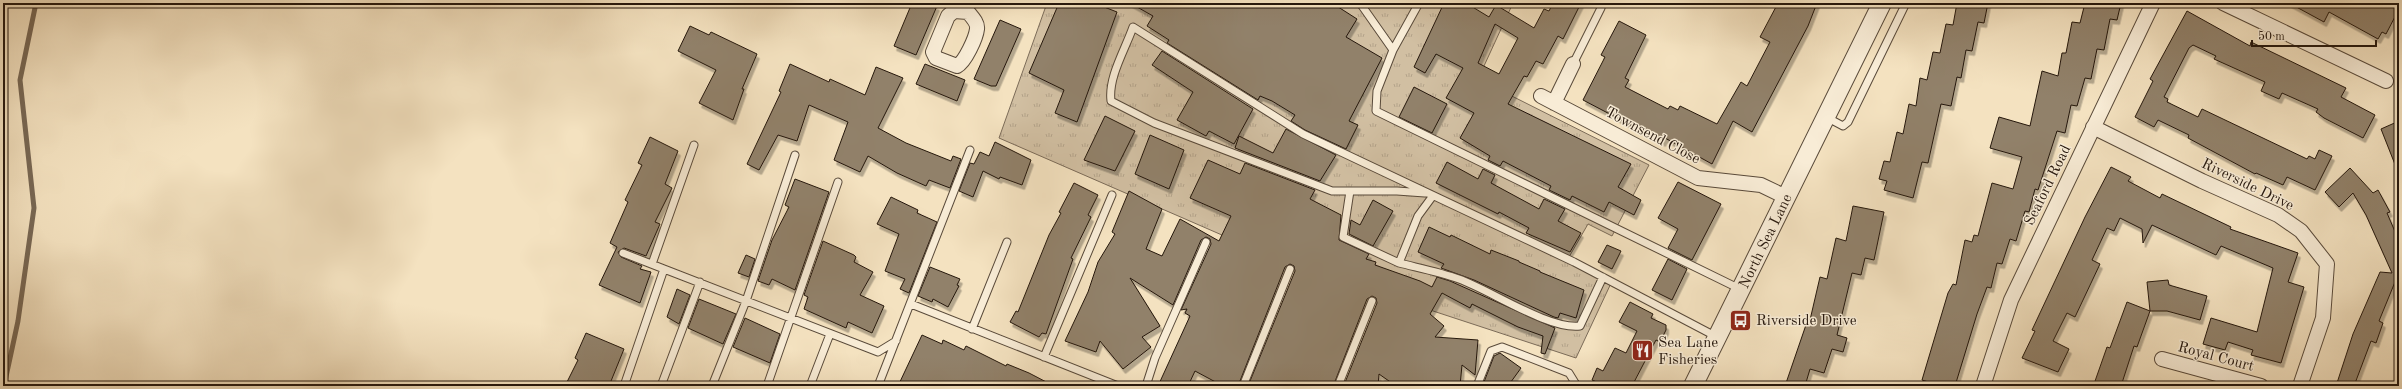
<svg xmlns="http://www.w3.org/2000/svg" width="2402" height="389" viewBox="0 0 2402 389" font-family="'Old Standard TT',serif">
<style>
.park{fill:url(#park-tufts);stroke:#7b6b58}
.lines{fill:none;stroke-linecap:round;stroke-linejoin:round}
.stream{stroke:#776754;stroke-width:5}
.building{fill:#91816a;stroke:#25170d;fill-rule:evenodd;filter:url(#shadow)}
.service-casing{stroke:#594a3a;stroke-width:9}
.minor-casing{stroke:#594a3a;stroke-width:16}
.tertiary-casing{stroke:#594a3a;stroke-width:20}
.service{stroke:#f8ecd6;stroke-width:7}
.minor{stroke:#f8ecd6;stroke-width:14}
.tertiary{stroke:#f8ecd6;stroke-width:18}
.labels{text-anchor:middle;stroke-width:3;stroke-linejoin:round;paint-order:stroke}
.street-label{font-size:15px;fill:#25170d;stroke:#f8ecd6}
.poi-label{font-size:15px;fill:#25170d;stroke:#f8ecd6;text-anchor:start}
</style>
<defs>
<pattern id="park-tufts" width="24" height="20" patternUnits="userSpaceOnUse"><rect width="24" height="20" fill="#d1bfa2"/><path d="M3 7l-1-3M5 7V3M7 7l1-3M15 17l-1-3M17 17v-4M19 17l1-3" fill="none" stroke="#b3a38a"/></pattern>
<filter id="shadow"><feDropShadow dx="2.5" dy="4.5" stdDeviation="0" flood-color="#0004"/></filter>
</defs>
<rect width="100%" height="100%" fill="#f4e2c0"/>
<filter id="stains"><feTurbulence type="fractalNoise" baseFrequency=".005" numOctaves="4"/><feColorMatrix values="0 0 0 0 .2 0 0 0 0 .09 0 0 0 0 .02 0 0 0 .5 -.17"/></filter>
<radialGradient id="worn" r=".72"><stop offset=".6" stop-color="#630" stop-opacity="0"/><stop offset="1" stop-color="#630" stop-opacity=".3"/></radialGradient>
<path class="park" d="M1047,3H1513L1478,79L1649,165L1612,236L1588,224L1569,257L1613,279L1576,358L1284,262L999,138Z"/>
<g class="lines">
<path class="stream" d="M4,386L18,321L34,208L20,80L36,3"/>
</g>
<path class="building" d="M912,3H929L937,6L916,55L894,46Z
M1059,3H1094L1117,12L1077,122L1055,113L1064,90L1029,73Z
M1130,3H1332L1357,19L1346,37L1382,58L1349,121L1358,125L1346,149L1305,130L1291,121L1295,115L1272,101L1260,96L1258,100L1167,43L1169,40L1147,26L1153,16Z
M1444,3H1466L1489,17L1496,5L1534,28L1544,9L1549,11L1553,3H1581L1563,39L1558,36L1543,64L1536,61L1527,77L1524,76L1508,104L1631,164L1618,187L1641,200L1634,215L1609,202L1604,212L1572,196L1570,200L1549,190L1551,186L1503,161L1500,166L1488,160L1490,156L1460,138L1474,113L1446,98L1463,68L1436,54L1425,73L1414,67ZM1495,24L1518,38L1499,74L1478,63Z
M1778,3H1817L1808,26L1752,132L1733,121L1712,164L1665,138L1663,142L1583,100L1605,57L1601,55L1619,21L1646,35L1625,78L1629,80L1625,87L1668,109L1670,106L1678,110L1680,106L1717,124L1741,82L1747,86L1770,42L1760,37Z
M1957,3H1988L1984,23L1978,22L1972,51L1966,50L1961,78L1957,77L1951,106L1941,104L1928,163L1922,162L1913,198L1884,190L1887,181L1879,179L1884,161L1890,162L1897,132L1903,134L1909,104L1916,106L1920,78L1927,80L1933,52L1940,53L1946,24L1953,25Z
M2085,3H2121L2117,20L2110,19L2104,50L2097,49L2091,79L2085,78L2077,106L2071,105L2065,133L2057,131L2038,190L2035,189L2029,212L2025,211L2016,241L2010,239L2002,264L1997,263L1991,288L1987,287L1977,314L1955,386H1941L1922,380L1948,293L1953,284L1956,285L1965,240L1972,242L1974,235L1978,236L1992,183L2013,189L2022,157L1990,148L1999,117L2030,126L2042,71L2058,76L2062,53H2066L2072,22L2080,23Z
M2289,3H2387L2399,9L2386,34L2382,32L2378,39L2329,12L2324,22Z
M2187,11L2250,46L2251,42L2346,88L2341,97L2375,115L2363,138L2324,118L2316,112L2318,109L2282,93L2279,99L2261,91L2265,82L2214,59L2216,56L2193,45L2189,48L2164,97L2168,99L2167,102L2198,117L2202,109L2307,159L2309,156L2315,159L2319,150L2332,156L2315,190L2287,177L2283,185L2256,173L2255,174L2188,138L2189,135L2158,120L2154,127L2135,117L2153,81L2150,79Z
M1000,20L1021,29L996,86H991L974,79Z
M690,26L709,35L711,32L757,54L742,89H744L733,120L699,103L716,70L678,51Z
M1162,51L1253,109L1234,144L1209,131L1206,136L1177,120L1193,92L1152,65Z
M790,64L829,82L830,79L865,95L876,67L903,78L878,128L906,143L951,161L953,156L961,159L950,188L929,180L926,186L897,173L868,156L860,172L834,160L848,122L809,105L797,141L778,135L759,170L747,164L781,92L779,91Z
M925,64L965,80L957,101L916,84Z
M1414,87L1447,104L1432,133L1399,117Z
M1105,116L1135,131L1115,171L1084,160Z
M2399,121V172H2398L2381,129Z
M1286,129L1336,155L1320,181L1235,148L1239,136L1273,153Z
M1150,135L1184,150L1169,189L1135,174Z
M650,137L678,151L665,184L672,188L655,222L660,224L646,256L624,248L618,252L621,257L642,266L640,269L651,272L640,303L599,285L617,247L610,243L628,202L625,200L642,165L638,163Z
M995,142L1031,160L1022,185L1000,177L999,179L983,171L973,197L959,191L970,163L974,164L980,152L989,156Z
M1208,160L1240,174L1245,163L1315,190L1310,199L1341,215L1339,240L1369,254L1366,259L1376,262L1375,265L1420,281L1432,287L1437,277L1450,281L1555,328L1545,354L1541,353L1543,336L1518,327L1472,304L1470,308L1442,293L1430,314L1444,326L1435,337L1478,340L1475,375L1462,365L1460,386H1396L1379,374L1378,386L1344,385L1377,303L1376,298L1372,296L1367,299L1334,384L1325,382V386H1248L1295,271L1294,266L1290,264L1285,267L1238,386H1223L1195,371L1188,386H1158L1190,316L1185,313L1187,309L1181,310L1211,244L1210,239L1206,237L1201,240L1173,305L1130,278L1160,326L1142,337L1151,347L1123,369L1100,341L1096,352L1065,341L1088,292L1098,262L1115,234L1112,232L1129,191L1162,209L1146,249L1162,256L1180,219L1219,241L1231,216L1190,198Z
M1447,162L1478,179L1483,169L1495,175L1491,183L1539,209L1544,199L1565,209L1558,221L1581,233L1570,252L1526,233L1529,228L1499,212L1498,214L1436,183Z
M2111,167L2131,177L2128,181L2160,198L2162,194L2231,227L2230,229L2298,253L2288,282L2304,287L2281,363L2251,355L2253,350L2228,342L2225,350L2203,344L2211,318L2257,332L2273,268L2221,246L2216,255L2152,225L2143,243L2142,229L2120,218L2114,231L2107,228L2092,260L2100,264L2075,317L2067,313L2053,341L2069,349L2058,372L2022,358L2035,331L2032,330L2085,217Z
M2350,168L2373,193L2378,190L2390,212L2387,213L2399,241V290L2395,282L2379,321L2383,323L2376,343L2371,341L2354,386H2336L2353,334L2380,272L2392,273L2366,215L2353,193L2339,207L2325,192Z
M795,179L829,192L795,290L772,279L769,285L758,281L772,240L789,207L785,205Z
M1678,182L1721,204L1692,260L1668,248L1678,229L1658,218Z
M1074,183L1098,195L1088,215L1091,217L1071,258L1073,259L1046,334L1042,333L1039,337L1010,322L1016,311L1018,312L1049,235L1061,213L1059,212Z
M891,197L918,210L917,213L937,222L909,293L900,289L905,279L885,271L899,234L877,224Z
M1373,200L1393,211L1373,246L1349,234L1351,220L1360,225Z
M1853,206L1884,212L1874,260L1865,258L1861,275L1852,273L1837,335L1847,338L1843,352L1832,349L1824,373L1810,369L1805,386H1785L1808,319L1810,320L1820,277L1827,279L1836,238L1846,241Z
M1429,227L1450,237L1451,235L1490,254L1491,250L1519,261V262L1540,271V272L1584,290L1576,318L1560,313L1558,318L1554,317L1474,280L1441,268L1444,264L1418,252Z
M823,241L854,255L856,257L854,262L873,272L860,295L884,306L872,333L848,322L846,328L804,309L808,297L804,295Z
M1607,245L1621,251L1612,269L1598,262Z
M746,255L755,259L749,277L738,273Z
M1668,259L1687,269L1672,300L1652,290Z
M930,267L960,279L957,285L959,286L948,307L933,299L932,302L918,296Z
M2168,280L2169,285L2207,296L2200,320L2167,311H2150L2137,347L2134,346L2121,386H2102L2094,384L2107,347L2110,348L2127,302L2150,311L2147,282Z
M677,289L690,295L679,324L667,317Z
M699,299L736,314L723,344L688,328Z
M1630,302L1653,314L1651,318L1666,325V330L1660,342L1656,340L1632,386H1606L1592,380L1597,368L1603,371L1615,348L1626,353L1637,331L1619,322Z
M745,318L780,334L770,363L733,347Z
M586,333L624,349L609,386H565L578,360L575,358Z
M922,335L942,344L943,340L964,350L966,346L1006,366L1007,364L1029,373L1054,386H898Z
M1500,353L1521,368L1508,386H1490L1484,382L1494,356Z"/>
<g class="lines">
<defs>
<path id="service" d="M1360,3L1393,50L1377,91L1376,111L1740,289
M1393,50L1419,3
M1573,64L1601,8
M1826,117L1843,126L1848,122L1906,3
M1350,191L1343,237L1399,263
M1425,193L1397,191H1332L1154,123L1111,101C1108,77 1125,50 1133,27L1303,134L1574,262L1717,337
M1432,197L1418,216L1399,263C1419,268 1440,272 1459,279C1490,290 1549,330 1580,326L1603,277
M623,253L664,269L624,386
M652,264L694,145
M664,269L878,352L896,341
M911,304L1118,386
M972,329L1007,242
M1044,357L1112,195
M661,386L700,282
M712,386L746,301L795,155
M767,386L838,182
M810,386L830,334
M878,386L970,150
M1146,386L1155,358L1206,242
M1243,386L1290,269
M1338,386L1372,301
M1477,386L1491,351L1502,347L1569,373L1577,386"/>
<path id="minor" d="M2223,3L2386,81
M954,11L968,12C972,17 978,23 977,29C976,38 965,62 957,66L936,58L933,52L948,16Z
M1541,96L1698,178L1761,185L1786,197
M1554,103L1573,64
M2093,127L2202,181L2278,215L2301,231L2327,264L2323,318L2300,386
M2162,359L2261,386
M1983,386L2011,300L2153,3"/>
<path id="tertiary" d="M1693,386L1882,3"/>
</defs>
<use href="#service" class="service-casing"/>
<use href="#minor" class="minor-casing"/>
<use href="#tertiary" class="tertiary-casing"/>
<use href="#service" class="service"/>
<use href="#minor" class="minor"/>
<use href="#tertiary" class="tertiary"/>
</g>
<defs>
<symbol id="bus-square" viewBox="-11 -11 22 22"><rect x="-9" y="-9" width="18" height="18" rx="4" fill="#8f2418" stroke="#f8ecd6"/><path d="M-5-6H5V4H4V6H2V4H-2V6H-4V4H-5ZM-3.5-4V0h7V-4ZM-3.5 1.2v1.5H-2V1.2ZM2 1.2v1.5H3.5V1.2Z" fill="#fff"/></symbol>
<symbol id="restaurant-square" viewBox="-11 -11 22 22"><rect x="-9" y="-9" width="18" height="18" rx="4" fill="#8f2418" stroke="#f8ecd6"/><path d="M-5-6h1v4h1v-4h1v4h1v-4h1v5L-1.5 .5V6h-2V.5L-5-1ZM5-6V6H3V1.5H1.5Q1.5-4 5-6Z" fill="#fff"/></symbol>
</defs>
<g fill-rule="evenodd">
<use href="#bus-square" x="1728" y="308" width="25" height="25"/>
<use href="#restaurant-square" x="1630" y="338" width="25" height="25"/>
</g>
<g class="labels">
<g class="street-label">
<text transform="translate(1653 135) rotate(28)" y="5">Townsend Close</text>
<text transform="translate(2248 184) rotate(26)" y="5">Riverside Drive</text>
<text transform="translate(2047 185) rotate(-64)" y="5">Seaford Road</text>
<text transform="translate(1765 241) rotate(-64)" y="5">North Sea Lane</text>
<text transform="translate(2216 356) rotate(15)" y="5">Royal Court</text>
</g>
<g class="poi-label">
<text x="1756" y="325">Riverside Drive</text>
<text x="1658" y="347">Sea Lane<tspan x="1658" dy="17">Fisheries</tspan></text>
</g>
</g>
<rect width="2402" height="389" fill="none" stroke="#f4e2c0" stroke-width="16"/>
<rect x="4" y="4" width="2394" height="381" fill="none" stroke="#25170d" stroke-width="2"/>
<rect x="8" y="8" width="2386" height="373" fill="none" stroke="#25170d"/>
<path d="M2252 40v6h124v-6" fill="none" stroke="#25170d" stroke-width="2"/>
<text x="2258" y="40" font-size="12" fill="#25170d" stroke="#f8ecd6" stroke-width="3" paint-order="stroke">50 m</text>
<rect width="100%" height="100%" filter="url(#stains)"/>
<rect width="100%" height="100%" fill="url(#worn)"/>
</svg>
